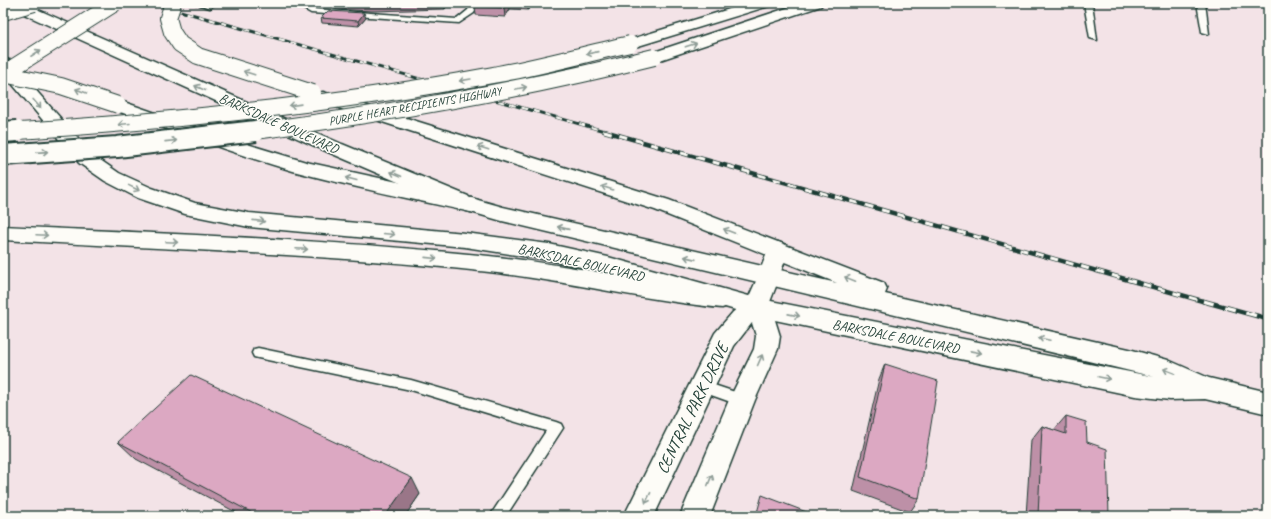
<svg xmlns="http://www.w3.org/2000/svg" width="1271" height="519" viewBox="0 0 1271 519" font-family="Caveat,sans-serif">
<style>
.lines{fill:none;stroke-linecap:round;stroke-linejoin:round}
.service-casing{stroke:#1f3d34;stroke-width:3}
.minor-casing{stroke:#1f3d34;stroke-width:3}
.tertiary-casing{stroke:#1f3d34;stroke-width:3}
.secondary-casing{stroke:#1f3d34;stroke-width:3}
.primary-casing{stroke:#1f3d34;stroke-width:3}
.motorway-casing{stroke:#1f3d34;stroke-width:3}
.service{fill:#fdfcf7;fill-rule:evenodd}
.minor{fill:#fdfcf7;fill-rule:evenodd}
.tertiary{fill:#fdfcf7;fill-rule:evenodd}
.secondary{fill:#fdfcf7;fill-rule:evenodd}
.primary{fill:#fdfcf7;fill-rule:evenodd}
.motorway{fill:#fdfcf7;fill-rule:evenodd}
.rail-far2-casing{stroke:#1f3d34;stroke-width:3}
.rail-far1-casing{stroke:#1f3d34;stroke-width:4.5}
.rail-casing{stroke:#1f3d34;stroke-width:5}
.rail-far2{stroke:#fdfcf7;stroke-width:2;stroke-dasharray:6;stroke-linecap:butt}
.rail-far1{stroke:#fdfcf7;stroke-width:3;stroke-dasharray:8;stroke-linecap:butt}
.rail{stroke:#fdfcf7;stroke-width:3.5;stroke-dasharray:11;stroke-linecap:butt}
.primary-bridge-casing{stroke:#1f3d34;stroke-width:18;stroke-linecap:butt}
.motorway-bridge-far1-casing{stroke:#1f3d34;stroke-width:18;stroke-linecap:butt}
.motorway-bridge-casing{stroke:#1f3d34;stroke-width:24;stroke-linecap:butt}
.primary-bridge{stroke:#fdfcf7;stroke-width:16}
.motorway-bridge-far1{stroke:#fdfcf7;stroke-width:16}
.motorway-bridge{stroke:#fdfcf7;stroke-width:20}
.wall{fill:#bd90a7;stroke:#1f3d34}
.shaded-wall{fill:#9a7688;stroke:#1f3d34}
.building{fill:#dca8c2;stroke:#1f3d34}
.oneway{stroke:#8e9c96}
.labels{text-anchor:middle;stroke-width:3;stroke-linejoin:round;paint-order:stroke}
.far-street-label{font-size:12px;fill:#1f3d34;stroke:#fdfcf7}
.street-label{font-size:14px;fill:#1f3d34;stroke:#fdfcf7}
.near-street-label{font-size:17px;fill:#1f3d34;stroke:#fdfcf7}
</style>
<rect width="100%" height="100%" fill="#f3e3e7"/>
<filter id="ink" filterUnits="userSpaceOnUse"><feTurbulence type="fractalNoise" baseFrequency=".025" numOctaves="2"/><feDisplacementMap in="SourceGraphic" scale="8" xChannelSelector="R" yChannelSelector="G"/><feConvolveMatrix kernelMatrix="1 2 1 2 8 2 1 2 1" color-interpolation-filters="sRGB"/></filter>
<g filter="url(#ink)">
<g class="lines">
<defs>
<path id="service" d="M193,3H216L210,8Z
M293,3H302L313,9L457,19L468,10L471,3H479L474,13L459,23L311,13Z
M1084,3H1092L1097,40L1090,38Z
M1197,3H1205L1209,34L1202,32Z
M258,348L411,380L556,422L561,424L563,428L506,516H490L546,431L411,390L258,358L254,357L252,353L254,349Z
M702,381L747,396L749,400L747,404L742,406L697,390L696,386L697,382Z"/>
<path id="minor" d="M778,242L786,245L789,250L777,282L769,284L761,282L758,276L770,245Z"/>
<path id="tertiary" d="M769,268L777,270L780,276L768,307L775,320L780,336L778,349L755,400L710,516H680L729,400L754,349L756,336L752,323L734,346L654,516H624L715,333L733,312L747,301L761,270Z"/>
<path id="secondary" d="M4,3H23L342,144L468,196L471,201L468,206L461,208L454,206L328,152L6,6Z"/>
<path id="primary" d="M3,58L9,60L93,155L119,173L152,188L195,203L249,213L465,233L549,244L608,257L756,298L1155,377L502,221L464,210L461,205L464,200L471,198L503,207L837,283L655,210L317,101L314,97L317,93L323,92L669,200L884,283L887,289L885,294L1129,349L1168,360L1209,378L1268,392V414L1205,399L1170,400L1135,396L756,316L608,273L549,260L465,247L249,227L185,214L138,198L105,181L79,163L3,73Z"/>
<path id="motorway" d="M749,3H771L769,6L635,47H625L622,44L625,41Z
M802,3H823L821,6L660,60H648L646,57L648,54Z
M118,100L237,141L306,162L471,198L478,200L481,205L478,210L471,212C411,199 352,187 293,171C232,153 172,131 112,109L109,105L112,101Z
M3,226C165,234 327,239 489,256C567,264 644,283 722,290L730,293L734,299L730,305L722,308C644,300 567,281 489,272C327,254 165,249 3,240Z"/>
</defs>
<use href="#service" class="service-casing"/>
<use href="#minor" class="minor-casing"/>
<use href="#tertiary" class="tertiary-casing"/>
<use href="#secondary" class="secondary-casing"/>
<use href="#primary" class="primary-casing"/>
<use href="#motorway" class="motorway-casing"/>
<use href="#service" class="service"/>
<use href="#minor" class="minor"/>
<use href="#tertiary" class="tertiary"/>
<use href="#secondary" class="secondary"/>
<use href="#primary" class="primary"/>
<use href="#motorway" class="motorway"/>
<defs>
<path id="rail-far2" d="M152,3L608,132"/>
<path id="rail-far1" d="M604,131L1206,302"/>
<path id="rail" d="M1203,301L1268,319"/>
</defs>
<use href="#rail-far2" class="rail-far2-casing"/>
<use href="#rail-far1" class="rail-far1-casing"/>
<use href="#rail" class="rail-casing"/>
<use href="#rail-far2" class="rail-far2"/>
<use href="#rail-far1" class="rail-far1"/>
<use href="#rail" class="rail"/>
<defs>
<path id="primary-bridge" d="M173,3L168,18L172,32L180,44L198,56L313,93"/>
<path id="motorway-bridge-far1" d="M3,12L34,3
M3,74L115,3
M3,74L61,86L118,105
M3,132C167,122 331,105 493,75C539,67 585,54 630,44
M248,132C385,114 520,91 654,57"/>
<path id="motorway-bridge" d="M3,132L17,131
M3,155L117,147L256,131"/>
</defs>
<use href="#primary-bridge" class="primary-bridge-casing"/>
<use href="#motorway-bridge-far1" class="motorway-bridge-far1-casing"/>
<use href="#motorway-bridge" class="motorway-bridge-casing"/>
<use href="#primary-bridge" class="primary-bridge"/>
<use href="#motorway-bridge-far1" class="motorway-bridge-far1"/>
<use href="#motorway-bridge" class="motorway-bridge"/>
</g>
<path class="wall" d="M334,3H447L445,9L372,11L336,9Z
M477,3H532L528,10L510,9L505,17L476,15L475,6Z
M321,18H366L359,26L322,23Z
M885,364L919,499L910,512L853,491L879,379Z
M1066,416L1087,442L1109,516H1026L1031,440L1042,426L1054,430Z
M118,442L420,494L405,516H243L136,459Z"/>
<path class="shaded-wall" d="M444,3H447L445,9Z
M507,3H509L510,9L505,17L504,8Z
M527,3H532L528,10Z
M364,13L366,18L359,26L358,21Z
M412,478L420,494L405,516H385Z"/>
<path class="building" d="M477,3H507L504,8L475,6Z
M328,11L364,13L358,21L321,18Z
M885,364L938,381L919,499L860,477Z
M191,375L412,478L385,516H258L118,442Z
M1066,416L1086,422L1087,442L1107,449L1109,516H1038L1042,426L1066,434Z
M762,495L817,516H756Z
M9,513L14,516H5Z"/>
<defs><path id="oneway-shaft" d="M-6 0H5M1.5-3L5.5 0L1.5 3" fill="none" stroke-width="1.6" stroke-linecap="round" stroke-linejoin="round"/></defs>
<g class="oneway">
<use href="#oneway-shaft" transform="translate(691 45) rotate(-18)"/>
<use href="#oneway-shaft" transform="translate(36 53) rotate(-33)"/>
<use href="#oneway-shaft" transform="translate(592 53) rotate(167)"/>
<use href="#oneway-shaft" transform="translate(249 73) rotate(-162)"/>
<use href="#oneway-shaft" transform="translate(465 80) rotate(170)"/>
<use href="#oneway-shaft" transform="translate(200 88) rotate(-156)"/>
<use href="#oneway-shaft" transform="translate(521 88) rotate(-12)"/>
<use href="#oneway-shaft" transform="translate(81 91) rotate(-160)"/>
<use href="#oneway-shaft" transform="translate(37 104) rotate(50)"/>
<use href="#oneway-shaft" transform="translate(295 105) rotate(172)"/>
<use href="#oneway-shaft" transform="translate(124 124) rotate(175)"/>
<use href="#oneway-shaft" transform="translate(171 141) rotate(-6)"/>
<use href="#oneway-shaft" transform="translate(483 148) rotate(-162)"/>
<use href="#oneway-shaft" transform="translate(42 152) rotate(-4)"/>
<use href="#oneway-shaft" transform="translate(396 174) rotate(-157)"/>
<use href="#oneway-shaft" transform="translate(351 179) rotate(-166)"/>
<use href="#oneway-shaft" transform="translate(134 188) rotate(26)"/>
<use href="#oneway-shaft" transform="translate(607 188) rotate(-162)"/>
<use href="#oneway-shaft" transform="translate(259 221) rotate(6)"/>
<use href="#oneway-shaft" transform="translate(563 228) rotate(-167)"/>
<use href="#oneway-shaft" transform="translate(729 231) rotate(-159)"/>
<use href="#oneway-shaft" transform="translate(389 234) rotate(5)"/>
<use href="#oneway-shaft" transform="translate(42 235) rotate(3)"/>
<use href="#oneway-shaft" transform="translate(172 242) rotate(3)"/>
<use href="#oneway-shaft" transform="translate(302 249) rotate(3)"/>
<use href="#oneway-shaft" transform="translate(431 258) rotate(6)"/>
<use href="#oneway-shaft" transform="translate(690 258) rotate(-167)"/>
<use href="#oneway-shaft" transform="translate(850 279) rotate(-158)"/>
<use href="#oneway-shaft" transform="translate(794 315) rotate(11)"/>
<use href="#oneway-shaft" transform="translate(1044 339) rotate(-168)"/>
<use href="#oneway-shaft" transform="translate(976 352) rotate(11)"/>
<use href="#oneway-shaft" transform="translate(760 360) rotate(-66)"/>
<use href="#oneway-shaft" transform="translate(1169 371) rotate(-159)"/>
<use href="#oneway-shaft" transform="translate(1104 378) rotate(12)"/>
<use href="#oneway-shaft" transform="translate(710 480) rotate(-68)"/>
<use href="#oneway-shaft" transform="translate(648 498) rotate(116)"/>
</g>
</g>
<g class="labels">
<g class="far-street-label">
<text transform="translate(415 106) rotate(-10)" y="4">PURPLE HEART RECIPIENTS HIGHWAY</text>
</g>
<g class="street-label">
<text transform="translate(279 123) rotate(24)" y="5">BARKSDALE BOULEVARD</text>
<text transform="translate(581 262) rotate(13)" y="5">BARKSDALE BOULEVARD</text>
<text transform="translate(896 336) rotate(11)" y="5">BARKSDALE BOULEVARD</text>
</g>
<g class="near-street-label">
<text transform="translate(692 408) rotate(-64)" y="6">CENTRAL PARK DRIVE</text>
</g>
</g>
<rect width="1271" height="519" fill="none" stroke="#fdfcf7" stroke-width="16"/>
<rect x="8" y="8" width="1255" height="503" fill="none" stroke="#1f3d34" stroke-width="1.5" filter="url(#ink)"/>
</svg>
